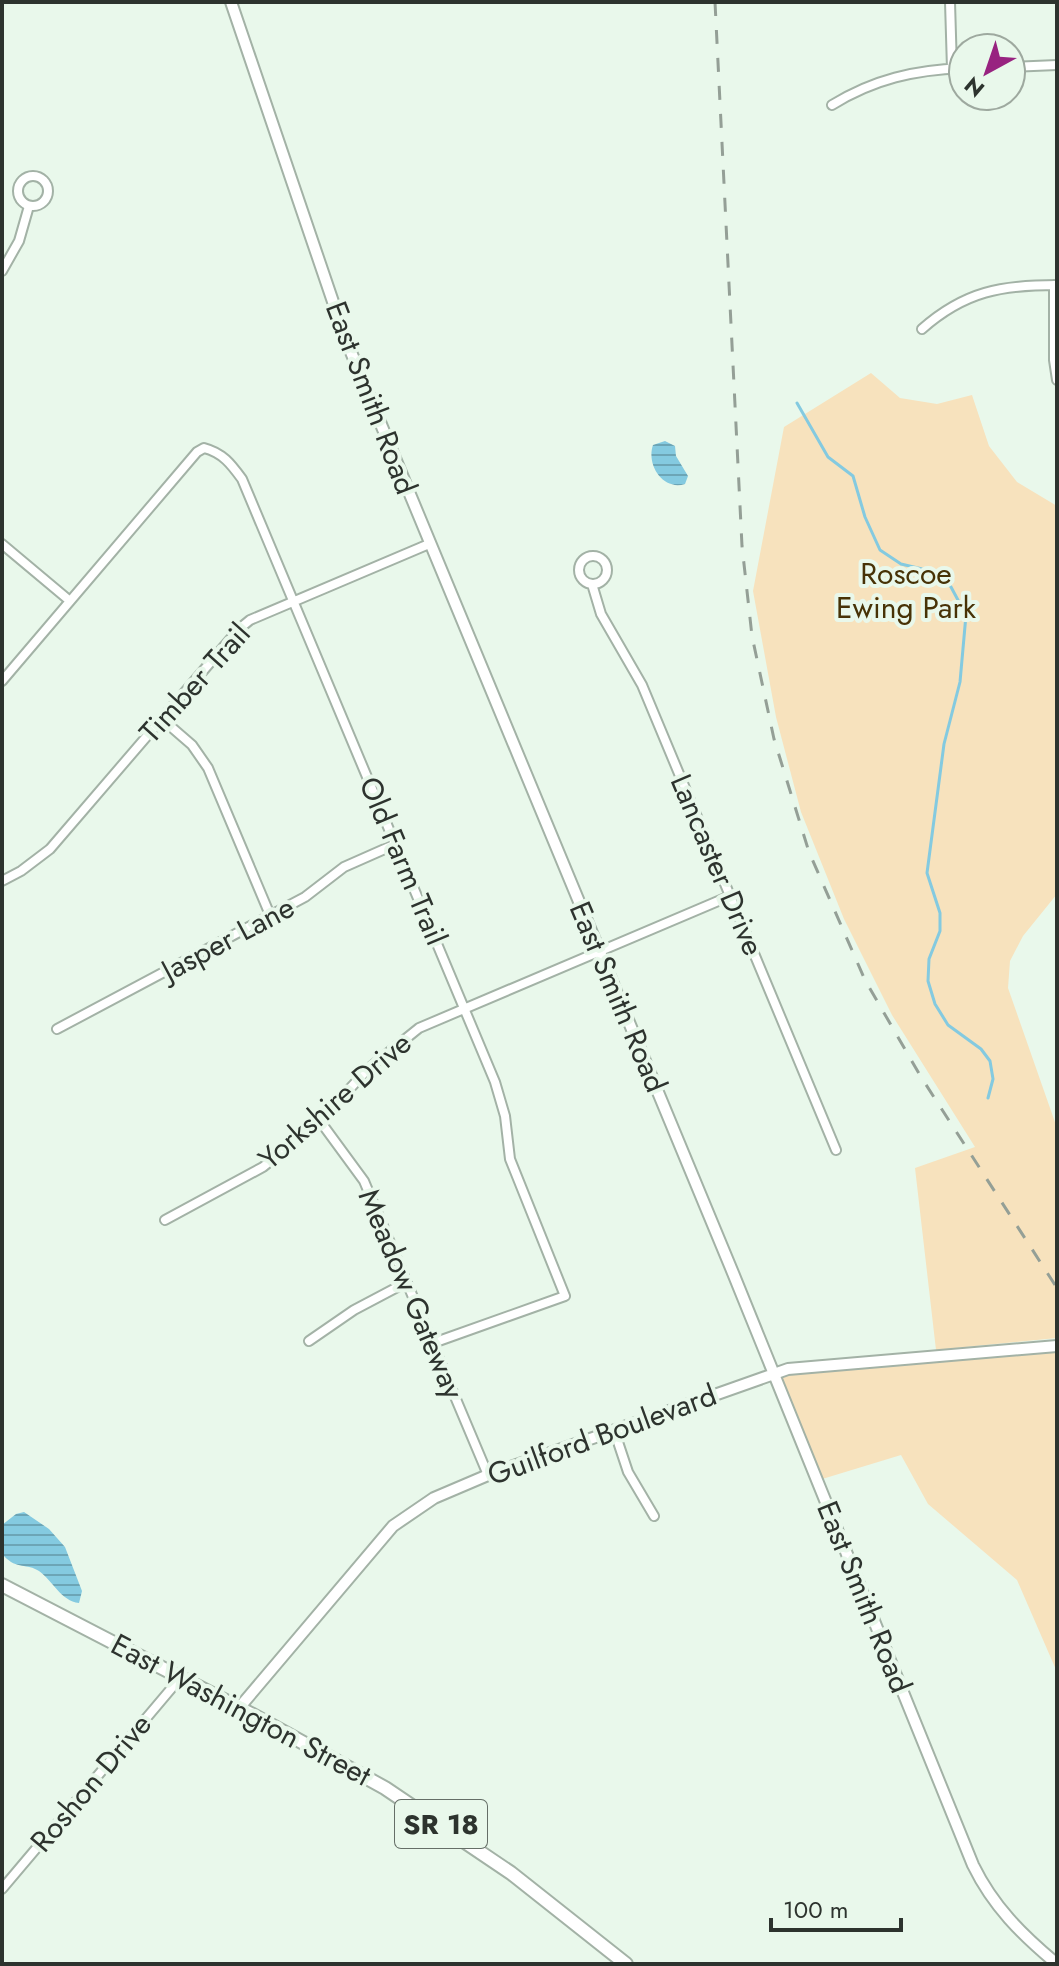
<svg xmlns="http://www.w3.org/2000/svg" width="1059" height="1966" viewBox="0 0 1059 1966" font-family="Jost,sans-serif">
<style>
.green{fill:#f7e2bd}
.water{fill:url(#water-rules)}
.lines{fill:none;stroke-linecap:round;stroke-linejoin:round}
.stream{stroke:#84cae0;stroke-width:3}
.minor-casing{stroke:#a3b2a6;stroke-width:12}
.tertiary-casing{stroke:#a3b2a6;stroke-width:14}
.trunk-casing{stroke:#a3b2a6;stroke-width:16}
.minor{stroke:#fff;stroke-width:8}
.tertiary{stroke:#fff;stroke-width:10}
.trunk{stroke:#fff;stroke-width:12}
.rail{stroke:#949f96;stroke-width:3;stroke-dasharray:14 14;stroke-linecap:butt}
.labels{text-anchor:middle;stroke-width:8;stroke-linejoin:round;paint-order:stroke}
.shield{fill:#e9f8eb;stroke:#656e67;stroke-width:2}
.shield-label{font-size:28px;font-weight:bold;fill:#2d332e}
.street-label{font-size:30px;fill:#2d332e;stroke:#e9f8eb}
.park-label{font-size:30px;fill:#473206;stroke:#e9f8eb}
</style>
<defs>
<pattern id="water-rules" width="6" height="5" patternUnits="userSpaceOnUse" patternTransform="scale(2)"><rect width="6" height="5" fill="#84cae0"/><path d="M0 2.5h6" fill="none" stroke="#6ca5b6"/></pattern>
</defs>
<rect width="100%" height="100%" fill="#e9f8eb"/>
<path class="green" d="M871,373L900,398L937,404L972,395L989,446L1017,482L1057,506V894L1023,936L1010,961L1008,988L1057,1128V1338L936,1350L915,1168L975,1147L892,1015L844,919L801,812L776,717L753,591L784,427Z
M1057,1349V1672L1017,1580L928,1504L901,1455L819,1480L776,1374Z"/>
<path class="water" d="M665,441L675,446L676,456L688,476L685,484C663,491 646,465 653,445Z
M24,1512L49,1529L65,1547L82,1591L79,1603C61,1601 53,1581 39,1571C27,1563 17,1570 4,1556L2,1525L16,1514Z"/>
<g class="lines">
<path class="stream" d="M797,403L828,457L853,476L865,517L880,550L901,564L939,573L951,587L966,615L960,682L944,744L927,873L940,913V931L929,959L928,981L935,1004L948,1025L981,1049L990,1061L993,1079L988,1098"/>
<defs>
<path id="minor" d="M950,2L952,69
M1011,67L1057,65
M832,105C874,79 915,70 963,68
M18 191a15 15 0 1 1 30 0a15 15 0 1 1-30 0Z
M2,271L19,241L29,206
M1054,285V360L1057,380
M922,329C965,291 1002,285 1057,285
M2,544L70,601
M579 570a14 14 0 1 1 28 0a14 14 0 1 1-28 0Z
M592,584L601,614L642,685L836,1150
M2,681L197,452L204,448C223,453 231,464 242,479L495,1082L505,1116L510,1159L565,1296L433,1343
M162,719L192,745L208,768L270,915
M2,881L21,871L50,849L239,629L250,620L429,544
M57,1029L305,897L344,867L396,844
M320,1121L364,1181L488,1475
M165,1220L263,1167L320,1121L367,1070L419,1028L730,896
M309,1341L354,1310L407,1282
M614,1430L628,1472L654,1516
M2,1889L181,1677"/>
<path id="tertiary" d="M231,2L346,340L733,1273L973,1865C993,1906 1021,1934 1057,1964
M239,1708L393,1526L434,1498L488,1475L788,1369L1057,1346"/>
<path id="trunk" d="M2,1585L251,1714L385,1788L511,1873L626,1964"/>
</defs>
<use href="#minor" class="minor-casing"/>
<use href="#tertiary" class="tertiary-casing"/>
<use href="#trunk" class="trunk-casing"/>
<use href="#minor" class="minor"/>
<use href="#tertiary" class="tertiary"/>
<use href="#trunk" class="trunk"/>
<path class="rail" d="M715,2L742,546L752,636L774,739L809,852L865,980L921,1077L1057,1288"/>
</g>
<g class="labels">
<rect class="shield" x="395" y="1800" width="92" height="48" rx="6"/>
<g class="shield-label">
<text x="441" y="1834">SR 18</text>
</g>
<g class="street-label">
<text transform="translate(371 398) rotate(69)" y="10">East Smith Road</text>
<text transform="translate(195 683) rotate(-48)" y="10">Timber Trail</text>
<text transform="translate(403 861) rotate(67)" y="10">Old Farm Trail</text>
<text transform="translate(717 865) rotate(67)" y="10">Lancaster Drive</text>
<text transform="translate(228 939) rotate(-28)" y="10">Jasper Lane</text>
<text transform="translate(618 997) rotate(67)" y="10">East Smith Road</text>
<text transform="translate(335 1101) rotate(-41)" y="10">Yorkshire Drive</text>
<text transform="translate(411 1294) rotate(67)" y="10">Meadow Gateway</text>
<text transform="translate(602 1435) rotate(-20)" y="10">Guilford Boulevard</text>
<text transform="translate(864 1597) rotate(68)" y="10">East Smith Road</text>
<text transform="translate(241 1710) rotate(28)" y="10">East Washington Street</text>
<text transform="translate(91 1783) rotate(-50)" y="10">Roshon Drive</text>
</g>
<g class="park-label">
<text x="906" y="584">Roscoe<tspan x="906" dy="34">Ewing Park</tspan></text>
</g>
</g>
<rect width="1059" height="1966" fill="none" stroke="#2d332e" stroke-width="8"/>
<g transform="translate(987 72) rotate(220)"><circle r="38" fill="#e9f8eb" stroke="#9ea99f" stroke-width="2"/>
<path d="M0-6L14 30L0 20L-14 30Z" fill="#982380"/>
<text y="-12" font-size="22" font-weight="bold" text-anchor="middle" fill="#2d332e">N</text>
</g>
<path d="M771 1918v12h130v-12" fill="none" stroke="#2d332e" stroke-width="4"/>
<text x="783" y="1918" font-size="24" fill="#2d332e" stroke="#e9f8eb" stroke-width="6" paint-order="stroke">100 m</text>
</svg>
